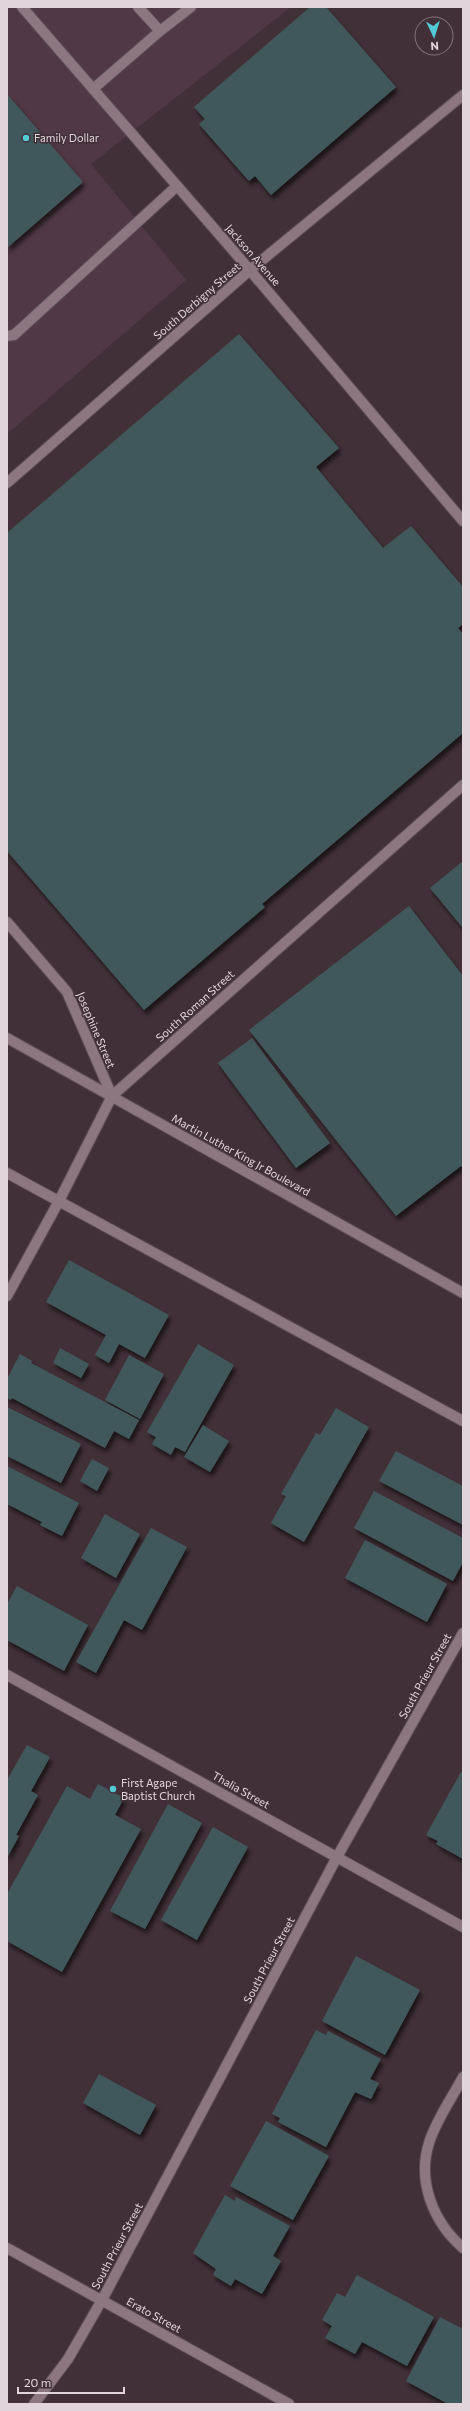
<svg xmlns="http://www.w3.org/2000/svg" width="470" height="2411" viewBox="0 0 470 2411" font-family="Commissioner,sans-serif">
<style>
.built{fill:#503845}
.building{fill:#41595c;filter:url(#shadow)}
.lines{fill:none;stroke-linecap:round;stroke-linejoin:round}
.service-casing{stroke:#5c4d55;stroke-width:12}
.minor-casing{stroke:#5c4d55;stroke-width:12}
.tertiary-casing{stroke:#5c4d55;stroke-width:12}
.service{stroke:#8c7781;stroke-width:10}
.minor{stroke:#8c7781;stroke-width:10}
.tertiary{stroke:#8c7781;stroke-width:10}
.poi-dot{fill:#52cbd7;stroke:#423039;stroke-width:1.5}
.labels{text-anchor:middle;stroke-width:3;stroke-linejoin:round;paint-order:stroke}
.poi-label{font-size:11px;fill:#e1d5db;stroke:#423039;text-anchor:start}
.street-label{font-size:11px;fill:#e1d5db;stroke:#423039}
</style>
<defs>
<filter id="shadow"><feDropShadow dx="2.5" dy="4.5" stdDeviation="2" flood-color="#0009"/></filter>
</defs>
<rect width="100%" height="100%" fill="#423039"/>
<path class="built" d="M7,7H291L91,164L186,280L7,434Z"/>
<path class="building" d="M310,7H326L396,87L271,195L255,176L249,181L199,124L205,119L194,107Z
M7,94L83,182L7,248Z
M239,334L339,448L316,467L383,548L411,526L463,587V624L458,628L463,634V733L262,904L265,907L144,1010L7,851V533Z
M463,861V928L430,888Z
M409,906L463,976V1168L461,1166L396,1216L249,1030Z
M252,1038L330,1143L296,1168L218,1063Z
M69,1260L169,1315L145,1358L119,1344L109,1363L95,1355L106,1335L46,1302Z
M198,1344L234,1365L185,1452L175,1447L171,1455L152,1444L156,1437L147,1432Z
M60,1348L89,1364L81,1378L53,1363Z
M20,1354L32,1361L31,1363L139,1420L129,1439L114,1431L105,1448L12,1398L11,1400L7,1398V1379Z
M129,1355L164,1374L140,1419L105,1400Z
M7,1407L81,1444L61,1483L7,1456Z
M336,1408L369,1427L304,1542L271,1523L286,1496L281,1494L316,1433L320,1435Z
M203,1425L229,1441L210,1472L184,1457Z
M396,1451L463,1486V1525L379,1481Z
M92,1459L109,1468L97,1491L80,1481Z
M7,1466L79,1503L62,1536L40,1525L42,1522L7,1504Z
M374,1491L463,1538V1562L453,1581L354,1528Z
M105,1514L140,1534L116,1578L81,1558Z
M151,1528L187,1547L142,1630L124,1620L96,1673L76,1662Z
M365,1540L447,1584L427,1622L345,1578Z
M17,1586L88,1625L64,1671L7,1640V1604Z
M27,1745L50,1757L31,1791L38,1795L16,1835L19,1836L7,1858V1780Z
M461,1772L463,1773V1859L436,1844L438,1841L426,1835Z
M98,1784L124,1798L115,1815L141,1829L62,1972L7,1941V1894L67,1786L90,1799Z
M168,1804L202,1823L145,1929L110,1911Z
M213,1827L248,1847L197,1940L161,1920Z
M356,1956L420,1990L385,2055L322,2021Z
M316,2030L326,2035L328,2031L381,2059L370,2079L379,2083L371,2099L355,2092L326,2147L278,2122L280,2118L272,2114Z
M99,2074L156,2105L140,2135L83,2103Z
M266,2121L329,2156L293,2220L230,2186Z
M225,2195L235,2201L236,2197L290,2226L273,2256L281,2261L262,2294L235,2279L231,2286L213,2275L216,2269L193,2253Z
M357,2275L434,2317L407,2366L362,2342L355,2354L325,2338L332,2326L322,2320L337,2293L345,2297Z
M440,2317L463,2329V2404H448L406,2381Z"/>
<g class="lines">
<defs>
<path id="service" d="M160,31L191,7
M93,89L160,31L138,7
M7,336L14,335L177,186
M463,2077C452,2098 436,2120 429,2143C417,2181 433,2222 463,2248
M34,2404L68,2359L102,2300"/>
<path id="minor" d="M7,483L250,270L463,95
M7,922L67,992L112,1096
M7,1296L59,1201L112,1096L463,785
M7,1675L463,1927
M7,2248L289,2404
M102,2300L337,1857L463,1633"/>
<path id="tertiary" d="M22,7L231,248L463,521
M7,1038L463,1293
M7,1173L463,1421"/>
</defs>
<use href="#service" class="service-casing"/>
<use href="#minor" class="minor-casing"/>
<use href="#tertiary" class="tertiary-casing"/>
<use href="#service" class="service"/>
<use href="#minor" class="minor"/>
<use href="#tertiary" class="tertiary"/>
</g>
<g class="poi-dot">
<circle cx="26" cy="138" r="4"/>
<circle cx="113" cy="1789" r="4"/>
</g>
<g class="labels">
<g class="poi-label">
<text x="34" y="142">Family Dollar</text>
<text x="121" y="1787">First Agape<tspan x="121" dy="13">Baptist Church</tspan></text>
</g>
<g class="street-label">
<text transform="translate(253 255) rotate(49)" y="4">Jackson Avenue</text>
<text transform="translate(197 301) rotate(-41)" y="4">South Derbigny Street</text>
<text transform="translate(195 1006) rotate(-42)" y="4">South Roman Street</text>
<text transform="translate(96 1030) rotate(67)" y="4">Josephine Street</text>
<text transform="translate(241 1155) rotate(29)" y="4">Martin Luther King Jr Boulevard</text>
<text transform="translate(425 1676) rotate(-61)" y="4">South Prieur Street</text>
<text transform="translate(241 1790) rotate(29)" y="4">Thalia Street</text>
<text transform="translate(269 1960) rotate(-62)" y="4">South Prieur Street</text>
<text transform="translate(117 2246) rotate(-62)" y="4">South Prieur Street</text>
<text transform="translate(154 2315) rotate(29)" y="4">Erato Street</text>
</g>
</g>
<rect width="470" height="2411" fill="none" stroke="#e1d5db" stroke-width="16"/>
<g transform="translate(434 36) rotate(176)"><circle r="19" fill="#423039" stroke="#82727a"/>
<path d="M0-3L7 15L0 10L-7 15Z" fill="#52cbd7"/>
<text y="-6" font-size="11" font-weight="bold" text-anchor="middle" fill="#e1d5db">N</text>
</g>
<path d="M18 2387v6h106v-6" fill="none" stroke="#e1d5db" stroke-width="2"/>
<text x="24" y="2387" font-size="12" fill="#e1d5db" stroke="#423039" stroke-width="3" paint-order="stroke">20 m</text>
</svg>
